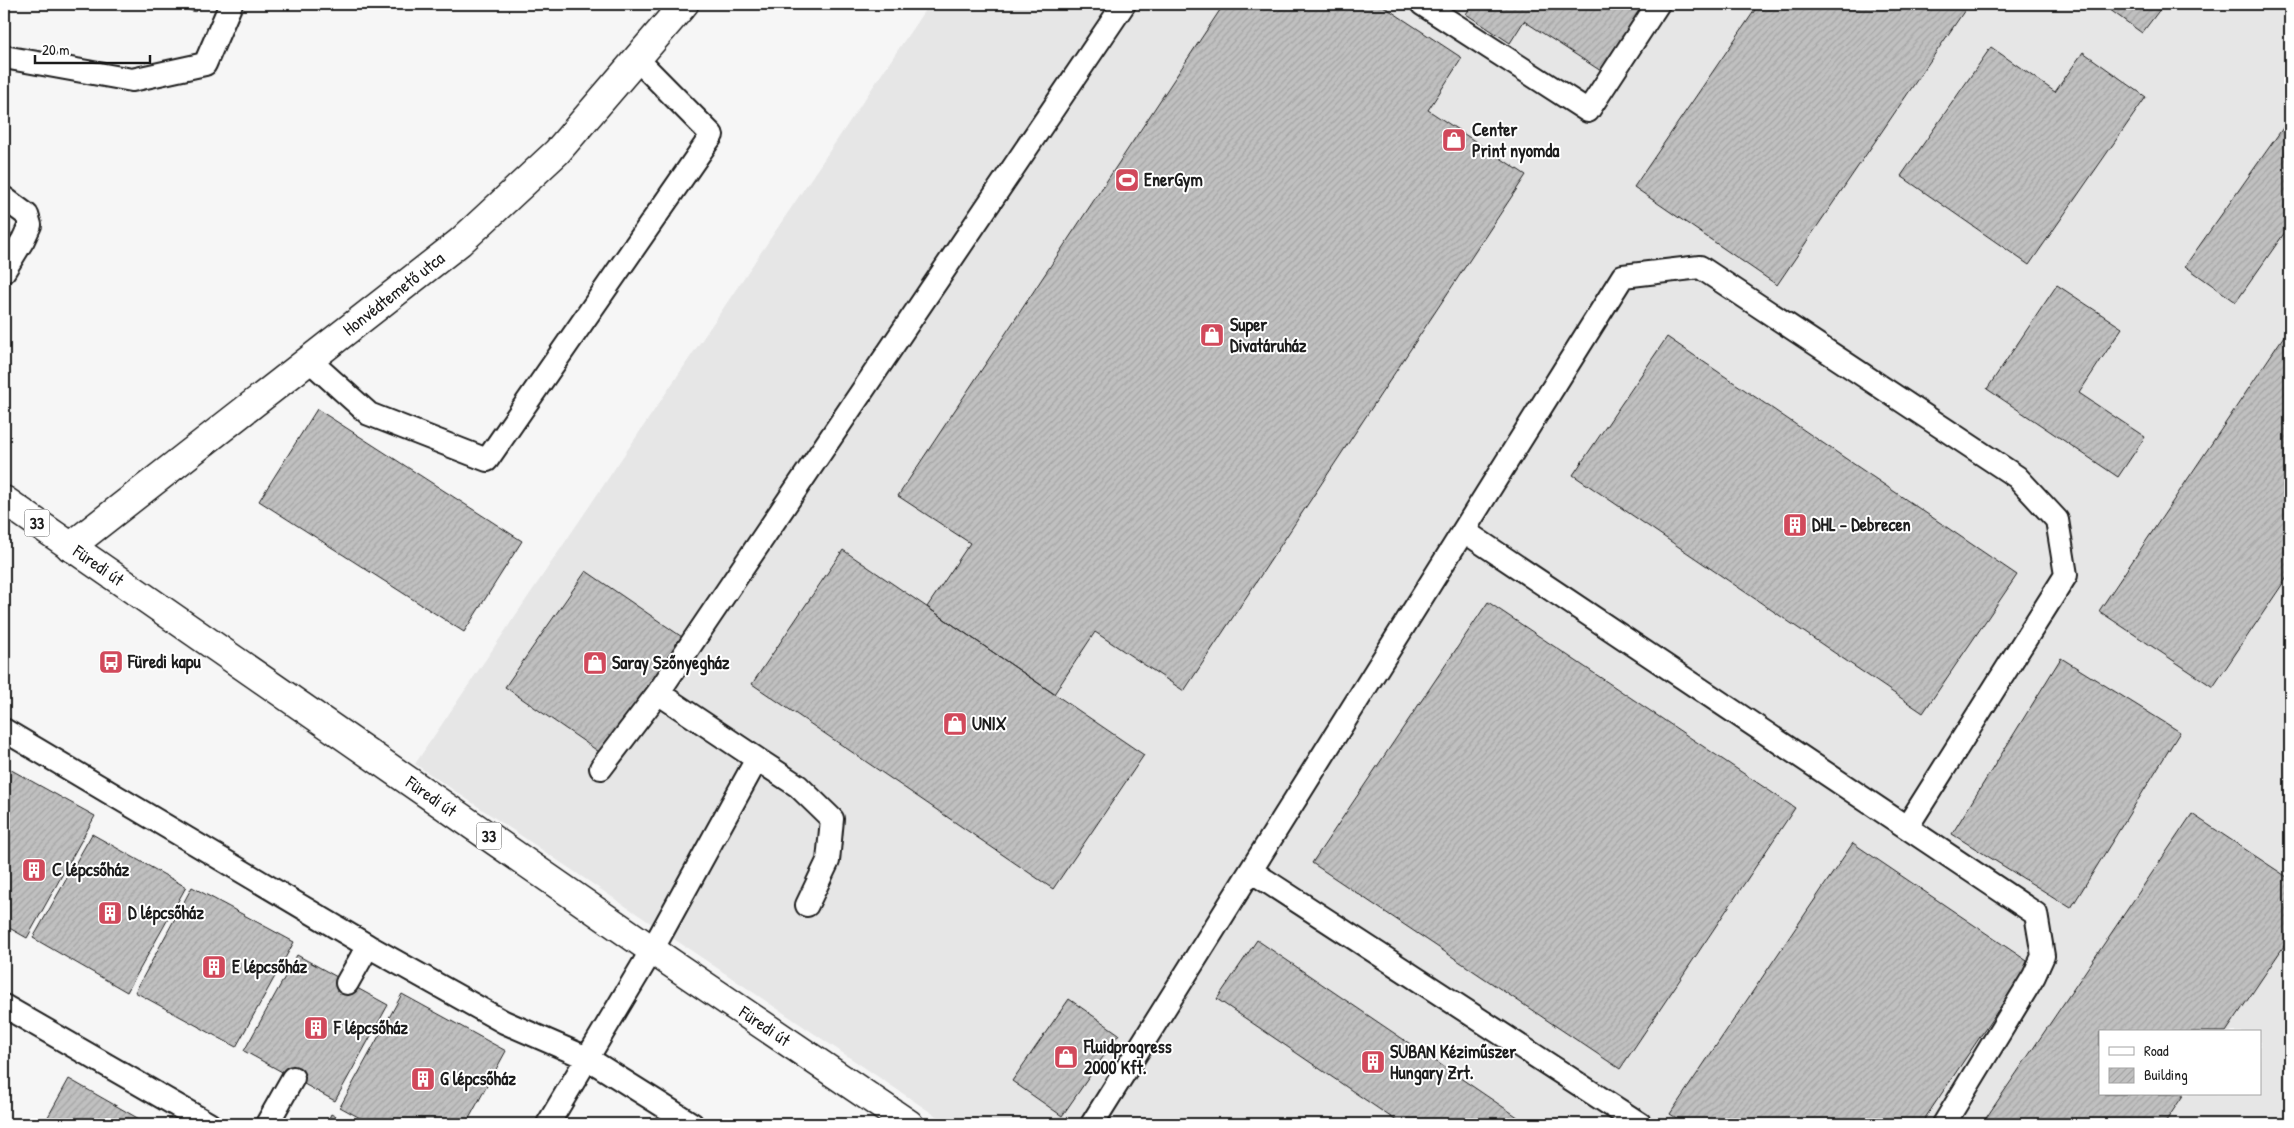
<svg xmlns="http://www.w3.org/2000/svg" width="2294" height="1128" viewBox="0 0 2294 1128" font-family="'Patrick Hand',sans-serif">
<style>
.built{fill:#e6e6e6;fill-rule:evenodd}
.building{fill:url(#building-hatch);stroke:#1c1c1c}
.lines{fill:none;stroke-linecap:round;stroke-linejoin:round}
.lane-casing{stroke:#1c1c1c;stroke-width:26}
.street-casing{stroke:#1c1c1c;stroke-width:31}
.primary-casing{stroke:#1c1c1c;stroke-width:31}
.lane{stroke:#fff;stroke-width:22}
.street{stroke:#fff;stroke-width:28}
.primary{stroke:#fff;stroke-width:28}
.labels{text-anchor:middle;stroke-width:4;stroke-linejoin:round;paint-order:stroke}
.shield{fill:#fff;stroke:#606060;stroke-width:1}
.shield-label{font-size:16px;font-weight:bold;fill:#1c1c1c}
.poi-label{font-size:18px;font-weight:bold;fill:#1c1c1c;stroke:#fff;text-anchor:start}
.street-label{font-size:18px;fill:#1c1c1c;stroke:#fff}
</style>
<defs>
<pattern id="building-hatch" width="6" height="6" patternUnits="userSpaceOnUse" patternTransform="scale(1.25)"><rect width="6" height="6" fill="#c0c0c0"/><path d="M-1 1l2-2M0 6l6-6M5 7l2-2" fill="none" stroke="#a4a4a4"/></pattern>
</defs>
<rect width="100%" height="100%" fill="#f6f6f6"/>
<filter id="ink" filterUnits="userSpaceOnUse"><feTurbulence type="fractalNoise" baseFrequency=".02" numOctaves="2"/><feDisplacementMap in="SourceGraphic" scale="10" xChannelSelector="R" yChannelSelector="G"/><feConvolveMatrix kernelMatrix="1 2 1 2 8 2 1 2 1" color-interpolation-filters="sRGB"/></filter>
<g filter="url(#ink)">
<path class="built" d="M929,4H2290V1124H948L415,764ZM2100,1032H2260V1094H2100Z"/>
<path class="building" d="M169,4H199L196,12Z
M1224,4H1380L1462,58L1428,110L1526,175L1184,691L1095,632L1054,694L927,607L970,543L898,496Z
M1473,4H1644L1601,71L1524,21L1510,43L1466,14Z
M1759,4H1969L1777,285L1634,187Z
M2102,4H2164L2142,33Z
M1991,47L2055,92L2083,52L2146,97L2029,265L1901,176Z
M2290,118V225L2236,302L2185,266Z
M2057,285L2122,328L2079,393L2145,437L2118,477L1987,389Z
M2290,327V573L2213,687L2099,611Z
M1667,337L2017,575L1923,713L1573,475Z
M317,409L522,541L464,632L259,501Z
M843,550L1144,755L1053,889L752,684Z
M586,571L685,639L605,756L505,687Z
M1488,602L1795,808L1620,1069L1312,863Z
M2061,658L2180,732L2071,908L1952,834Z
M4,766L95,816L27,938L4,925Z
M2192,814L2290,879V937L2226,1032H2100V1094H2184L2164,1124H1982Z
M92,834L186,887L127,992L33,938Z
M1853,843L2030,963L1921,1124H1686L1670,1114Z
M192,887L294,942L236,1047L135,992Z
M1257,940L1528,1124H1401L1217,999Z
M297,955L388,1005L335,1101L244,1051Z
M402,994L506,1051L466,1124H371L340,1107Z
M1069,999L1119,1034L1062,1116L1012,1081Z
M69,1079L148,1124H44Z
M331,1114L349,1124H326Z"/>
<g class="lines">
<defs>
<path id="lane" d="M1422,4L1588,111L1658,4
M4,57L132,80L205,64L231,4
M4,198L27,215L30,225L23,240L4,271
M309,360L369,414L487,460L712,135L637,59
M1464,531L2036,914L2043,956L2034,976L1944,1124
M4,730L368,946L504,1022L587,1058L692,1124
M757,759L798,786L832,819L828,861L807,905
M601,768L658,693
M1251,871L1640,1124
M347,983L368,946
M4,1006L209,1124
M267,1124L293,1078
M548,1124L652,950L757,759L658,693L1124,4
M1092,1124L1623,276L1700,267L2017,477L2057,520L2066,575L1907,827"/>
<g id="street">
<path id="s1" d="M70,547L460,242L557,152L684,4"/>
</g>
<g id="primary">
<path id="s2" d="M4,500L652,950L909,1124"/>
</g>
</defs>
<use href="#lane" class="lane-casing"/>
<use href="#street" class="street-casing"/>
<use href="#primary" class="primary-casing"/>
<use href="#lane" class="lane"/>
<use href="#street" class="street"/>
<use href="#primary" class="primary"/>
</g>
</g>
<defs>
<symbol id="shop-square" viewBox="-11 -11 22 22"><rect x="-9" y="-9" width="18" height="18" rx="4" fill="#d1495b" stroke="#fff"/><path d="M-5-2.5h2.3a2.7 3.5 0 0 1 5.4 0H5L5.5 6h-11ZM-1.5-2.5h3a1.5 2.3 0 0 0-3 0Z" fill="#fff"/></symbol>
<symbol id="stadium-square" viewBox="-11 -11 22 22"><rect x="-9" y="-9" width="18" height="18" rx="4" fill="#d1495b" stroke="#fff"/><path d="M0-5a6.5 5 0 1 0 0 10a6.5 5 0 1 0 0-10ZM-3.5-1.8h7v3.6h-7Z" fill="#fff"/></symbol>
<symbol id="building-square" viewBox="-11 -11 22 22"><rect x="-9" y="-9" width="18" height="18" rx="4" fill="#d1495b" stroke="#fff"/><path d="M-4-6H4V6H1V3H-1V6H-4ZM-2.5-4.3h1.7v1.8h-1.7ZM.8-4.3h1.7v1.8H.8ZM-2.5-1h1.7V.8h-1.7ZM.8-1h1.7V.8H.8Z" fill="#fff"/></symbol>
<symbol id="bus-square" viewBox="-11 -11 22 22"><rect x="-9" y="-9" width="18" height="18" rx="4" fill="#d1495b" stroke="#fff"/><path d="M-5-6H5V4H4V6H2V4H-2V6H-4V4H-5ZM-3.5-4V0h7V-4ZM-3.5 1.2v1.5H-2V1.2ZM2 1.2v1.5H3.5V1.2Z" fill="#fff"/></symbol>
</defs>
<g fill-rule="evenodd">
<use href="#shop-square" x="1440" y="126" width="28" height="28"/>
<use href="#stadium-square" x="1113" y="166" width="28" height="28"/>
<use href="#shop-square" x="1198" y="321" width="28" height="28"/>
<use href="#building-square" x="1781" y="511" width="28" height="28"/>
<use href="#bus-square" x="97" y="648" width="28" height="28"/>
<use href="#shop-square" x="581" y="649" width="28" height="28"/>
<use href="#shop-square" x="941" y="710" width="28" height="28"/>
<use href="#building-square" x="20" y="856" width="28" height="28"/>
<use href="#building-square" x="96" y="899" width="28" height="28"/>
<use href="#building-square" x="200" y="953" width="28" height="28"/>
<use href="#building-square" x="302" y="1014" width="28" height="28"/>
<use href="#shop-square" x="1052" y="1043" width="28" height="28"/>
<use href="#building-square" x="1359" y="1048" width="28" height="28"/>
<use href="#building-square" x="409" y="1065" width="28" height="28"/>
</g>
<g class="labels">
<g class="shield">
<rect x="24.5" y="509.5" width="25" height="27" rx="4"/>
<rect x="476.5" y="822.5" width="25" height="27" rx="4"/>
</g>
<g class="shield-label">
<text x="37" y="529">33</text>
<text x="489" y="842">33</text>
</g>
<g class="poi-label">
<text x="1472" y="136">Center<tspan x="1472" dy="21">Print nyomda</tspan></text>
<text x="1144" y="186">EnerGym</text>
<text x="1230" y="331">Super<tspan x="1230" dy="21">Divatáruház</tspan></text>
<text x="1812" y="531">DHL - Debrecen</text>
<text x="128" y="668">Füredi kapu</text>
<text x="612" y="669">Saray Szőnyegház</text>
<text x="972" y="730">UNIX</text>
<text x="52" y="876">C lépcsőház</text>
<text x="128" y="919">D lépcsőház</text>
<text x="232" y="973">E lépcsőház</text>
<text x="334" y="1034">F lépcsőház</text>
<text x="1084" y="1053">Fluidprogress<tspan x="1084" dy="21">2000 Kft.</tspan></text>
<text x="1390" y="1058">SUBAN Kéziműszer<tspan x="1390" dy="21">Hungary Zrt.</tspan></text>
<text x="440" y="1085">G lépcsőház</text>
</g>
<g class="street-label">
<text dy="6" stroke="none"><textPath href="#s1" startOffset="411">Honvédtemető utca</textPath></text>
<text dy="6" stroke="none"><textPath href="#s2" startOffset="115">Füredi út</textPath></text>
<text dy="6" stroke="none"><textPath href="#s2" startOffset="520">Füredi út</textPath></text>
<text dy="6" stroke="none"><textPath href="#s2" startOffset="925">Füredi út</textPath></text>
</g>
</g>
<rect width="2294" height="1128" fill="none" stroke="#fff" stroke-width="20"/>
<rect x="10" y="10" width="2274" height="1108" fill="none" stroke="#1c1c1c" stroke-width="2" filter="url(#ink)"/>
<rect x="2099" y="1030" width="162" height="65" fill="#ffffff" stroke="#a4a4a4"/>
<rect x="2109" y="1047" width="25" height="8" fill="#ffffff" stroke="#a4a4a4"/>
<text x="2144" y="1056" font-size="15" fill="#1c1c1c">Road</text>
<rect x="2109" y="1068" width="25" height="15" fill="url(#building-hatch)" stroke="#a4a4a4"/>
<text x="2144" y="1080" font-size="15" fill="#1c1c1c">Building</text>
<path d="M35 55v8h115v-8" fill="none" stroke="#1c1c1c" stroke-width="2.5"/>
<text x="42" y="55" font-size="15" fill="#1c1c1c" stroke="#ffffff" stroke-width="4" paint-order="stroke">20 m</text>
</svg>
